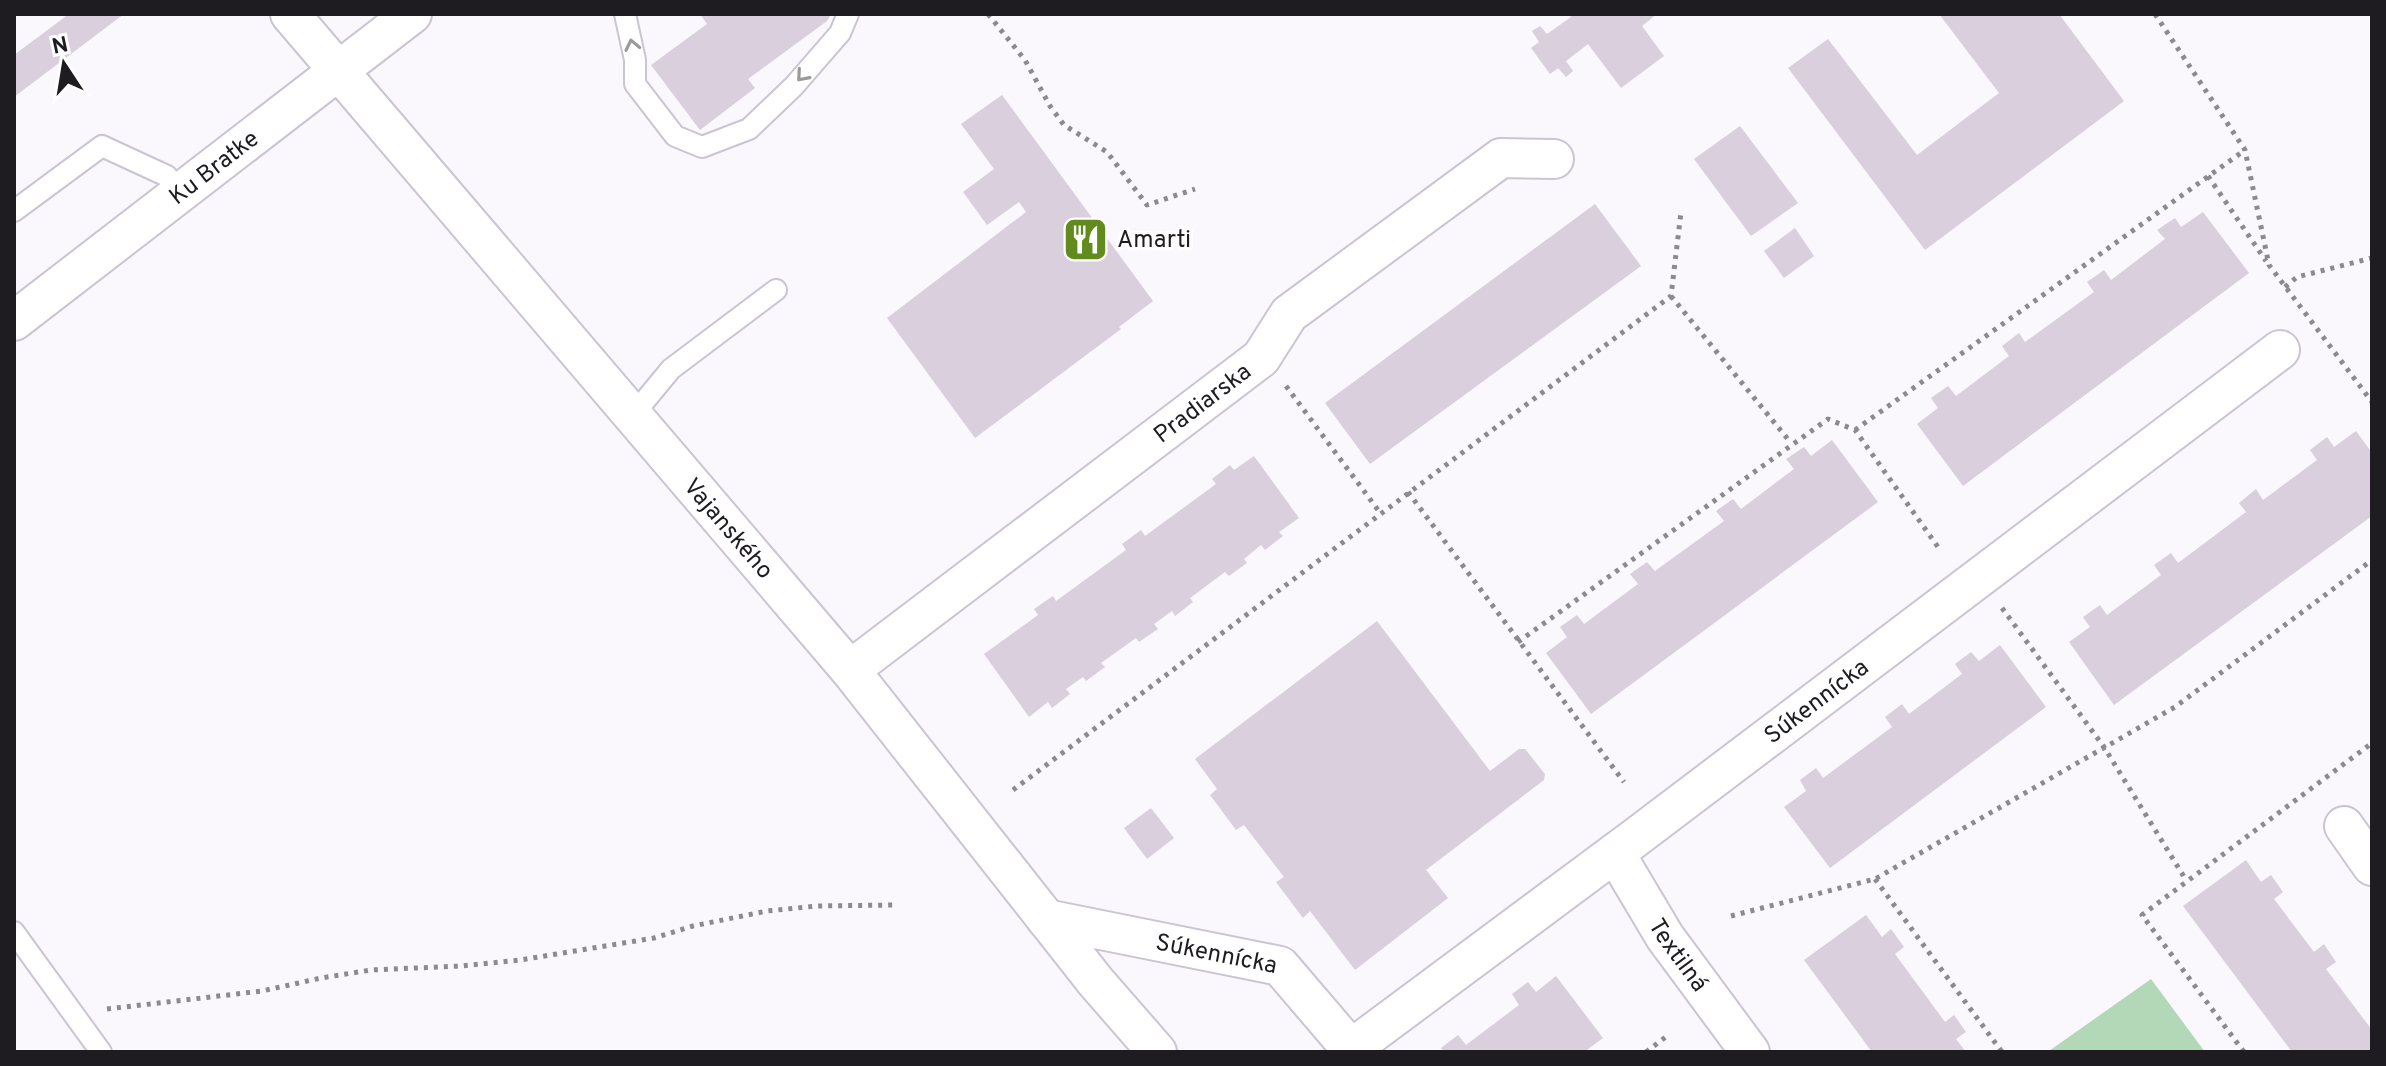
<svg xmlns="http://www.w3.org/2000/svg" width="2386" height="1066" viewBox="0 0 2386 1066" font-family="Overpass,sans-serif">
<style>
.green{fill:#b3d8b8}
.building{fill:#d9cfdd}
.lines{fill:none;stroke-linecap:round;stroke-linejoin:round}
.service-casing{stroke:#cbc4d3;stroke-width:24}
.minor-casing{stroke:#cbc4d3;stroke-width:42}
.path{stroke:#8c898f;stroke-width:5;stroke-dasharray:4 6;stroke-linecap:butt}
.service{stroke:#fff;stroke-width:20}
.minor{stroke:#fff;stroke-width:38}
.oneway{stroke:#9a999b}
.labels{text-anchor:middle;stroke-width:7;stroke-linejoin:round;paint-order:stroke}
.street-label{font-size:24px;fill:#1f1c21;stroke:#fff}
.poi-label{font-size:24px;fill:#1f1c21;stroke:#fff;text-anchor:start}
</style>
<rect width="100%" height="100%" fill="#faf7fd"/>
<path class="green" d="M2151,979L2205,1052L2049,1051Z"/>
<path class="building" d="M69,14H124L14,97V55Z
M700,14H831L827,21L748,79L755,88L700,130L651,65L707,24Z
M1569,14H1657L1642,26L1664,56L1621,88L1588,44L1566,61L1573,71L1566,77L1558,68L1550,74L1531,48L1539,42L1532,31L1540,26L1547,34L1571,17Z
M1939,14H2059L2124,101L1925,250L1788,68L1828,39L1917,155L1999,93Z
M1002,95L1153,301L1119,327L1121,329L975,438L887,318L1026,212L1019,202L987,225L963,192L994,169L961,124Z
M1740,126L1798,203L1751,236L1694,159Z
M1595,204L1641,266L1370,464L1325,403Z
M2203,212L2249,273L1963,486L1917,424L1938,408L1931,398L1948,386L1956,396L2009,356L2002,346L2019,333L2025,342L2094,292L2087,282L2104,270L2111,280L2165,239L2157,230L2175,218L2181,227Z
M1795,228L1814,256L1784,278L1764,251Z
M2356,431L2372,453V516L2114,705L2069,642L2090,627L2083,617L2100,605L2107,615L2161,575L2154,565L2171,553L2178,563L2246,512L2239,503L2256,489L2263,500L2317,460L2310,450L2327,437L2334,447Z
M1832,440L1878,502L1591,714L1546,653L1567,637L1560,627L1577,615L1584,624L1638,584L1630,574L1647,562L1655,571L1724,521L1716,511L1733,499L1741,509L1794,469L1786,459L1804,447L1811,456Z
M1254,456L1299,518L1279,532L1283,536L1265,550L1261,545L1244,559L1247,563L1229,576L1225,572L1190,598L1193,602L1175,616L1172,611L1154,624L1158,629L1139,642L1136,638L1101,663L1105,667L1086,681L1083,677L1066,689L1070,694L1052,708L1048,702L1029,717L984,654L1038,615L1034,609L1053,596L1056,601L1126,550L1122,544L1141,530L1145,536L1216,484L1212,479L1230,465L1234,470Z
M1377,621L1490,771L1519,749H1525L1545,774L1544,780L1426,870L1448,898L1355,970L1310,911L1303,918L1276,882L1284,877L1244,825L1236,830L1210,795L1217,789L1195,759Z
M2000,645L2046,707L1830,868L1784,807L1806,791L1800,780L1816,768L1823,778L1892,727L1885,717L1902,704L1909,714L1962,674L1955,664L1971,652L1979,661Z
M1151,808L1174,838L1147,859L1124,828Z
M2246,860L2261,882L2271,875L2283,892L2274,899L2314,952L2324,944L2336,962L2326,969L2372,1030V1052H2292L2183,906Z
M1866,915L1882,937L1891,929L1904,947L1895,954L1945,1022L1954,1015L1966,1032L1956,1039L1966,1052H1872L1804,960Z
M1556,976L1603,1038L1584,1052H1444L1441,1048L1458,1035L1466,1045L1519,1005L1512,994L1528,982L1536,992Z"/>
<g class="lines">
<defs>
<path id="service" d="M625,14L635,60V84L675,136L702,147L749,129L794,86L840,33L848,14
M14,211L102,146L167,176L180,194
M633,415L671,369L776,290
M14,932L101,1052"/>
<g id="minor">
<path id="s1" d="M290,14L850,670L1096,982L1157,1052"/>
<path id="s2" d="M14,321L412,14"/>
<path id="s3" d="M850,670L1261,358L1289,314L1501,158L1554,159"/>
<path d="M2344,826L2372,866"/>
<path id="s4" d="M1615,853L1665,937L1750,1052"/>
<path id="s5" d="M1046,919L1280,966L1351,1049"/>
<path id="s6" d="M1347,1052L1635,838L2280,350"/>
</g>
</defs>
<use href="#service" class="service-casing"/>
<use href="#minor" class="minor-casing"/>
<path class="path" d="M988,14L1025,60L1050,106L1064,125L1107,152L1147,205L1195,189
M2155,14L2245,150L2269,265L2372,402
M2208,176L2266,261
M2285,287L2297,277L2372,258
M1671,296L1791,443
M1286,386L1381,514
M1855,430L2245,150
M1408,492L1624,782
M2002,608L2104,747L2186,880
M1518,642L1828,419L1855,430L1938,547
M1013,790L1671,296L1681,212
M1875,879L2002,1052
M1731,916L1875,879L2175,707L2372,560
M107,1009L262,991L321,978L371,970L461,966L520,960L654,938L693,926L767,911L817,906L894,905
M1646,1052L1667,1036
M2244,1052L2142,915L2372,743"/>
<use href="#service" class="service"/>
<use href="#minor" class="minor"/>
</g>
<defs><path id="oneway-chevron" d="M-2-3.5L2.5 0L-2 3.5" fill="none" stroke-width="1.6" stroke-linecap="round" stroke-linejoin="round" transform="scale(2)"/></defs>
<g class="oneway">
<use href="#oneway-chevron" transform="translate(632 45) rotate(-102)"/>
<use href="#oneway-chevron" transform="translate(802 76) rotate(131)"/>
</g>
<defs>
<symbol id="restaurant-square" viewBox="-11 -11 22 22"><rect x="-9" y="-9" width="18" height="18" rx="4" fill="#618c1d" stroke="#fff"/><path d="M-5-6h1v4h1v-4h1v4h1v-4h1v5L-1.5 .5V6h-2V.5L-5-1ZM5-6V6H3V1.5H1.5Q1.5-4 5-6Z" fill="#fff"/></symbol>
</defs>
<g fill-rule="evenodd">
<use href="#restaurant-square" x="1060" y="214" width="51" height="51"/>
</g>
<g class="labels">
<g class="street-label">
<text dy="8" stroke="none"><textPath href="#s2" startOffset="252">Ku Bratke</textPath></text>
<text dy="8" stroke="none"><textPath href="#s3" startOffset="442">Pradiarska</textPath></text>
<text dy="8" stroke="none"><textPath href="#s1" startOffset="676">Vajanského</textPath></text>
<text dy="8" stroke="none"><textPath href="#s6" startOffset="586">Súkennícka</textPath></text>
<text dy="8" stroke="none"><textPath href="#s4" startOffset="120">Textilná</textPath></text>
<text dy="8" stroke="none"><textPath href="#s5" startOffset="174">Súkennícka</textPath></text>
</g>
<g class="poi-label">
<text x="1117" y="247">Amarti</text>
</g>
</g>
<rect width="2386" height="1066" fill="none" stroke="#1f1c21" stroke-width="32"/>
<g transform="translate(64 64) rotate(348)" stroke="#ffffff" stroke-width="6" paint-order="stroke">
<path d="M0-6L14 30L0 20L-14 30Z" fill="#1f1c21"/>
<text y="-12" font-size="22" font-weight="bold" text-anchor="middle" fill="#1f1c21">N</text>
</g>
</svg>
